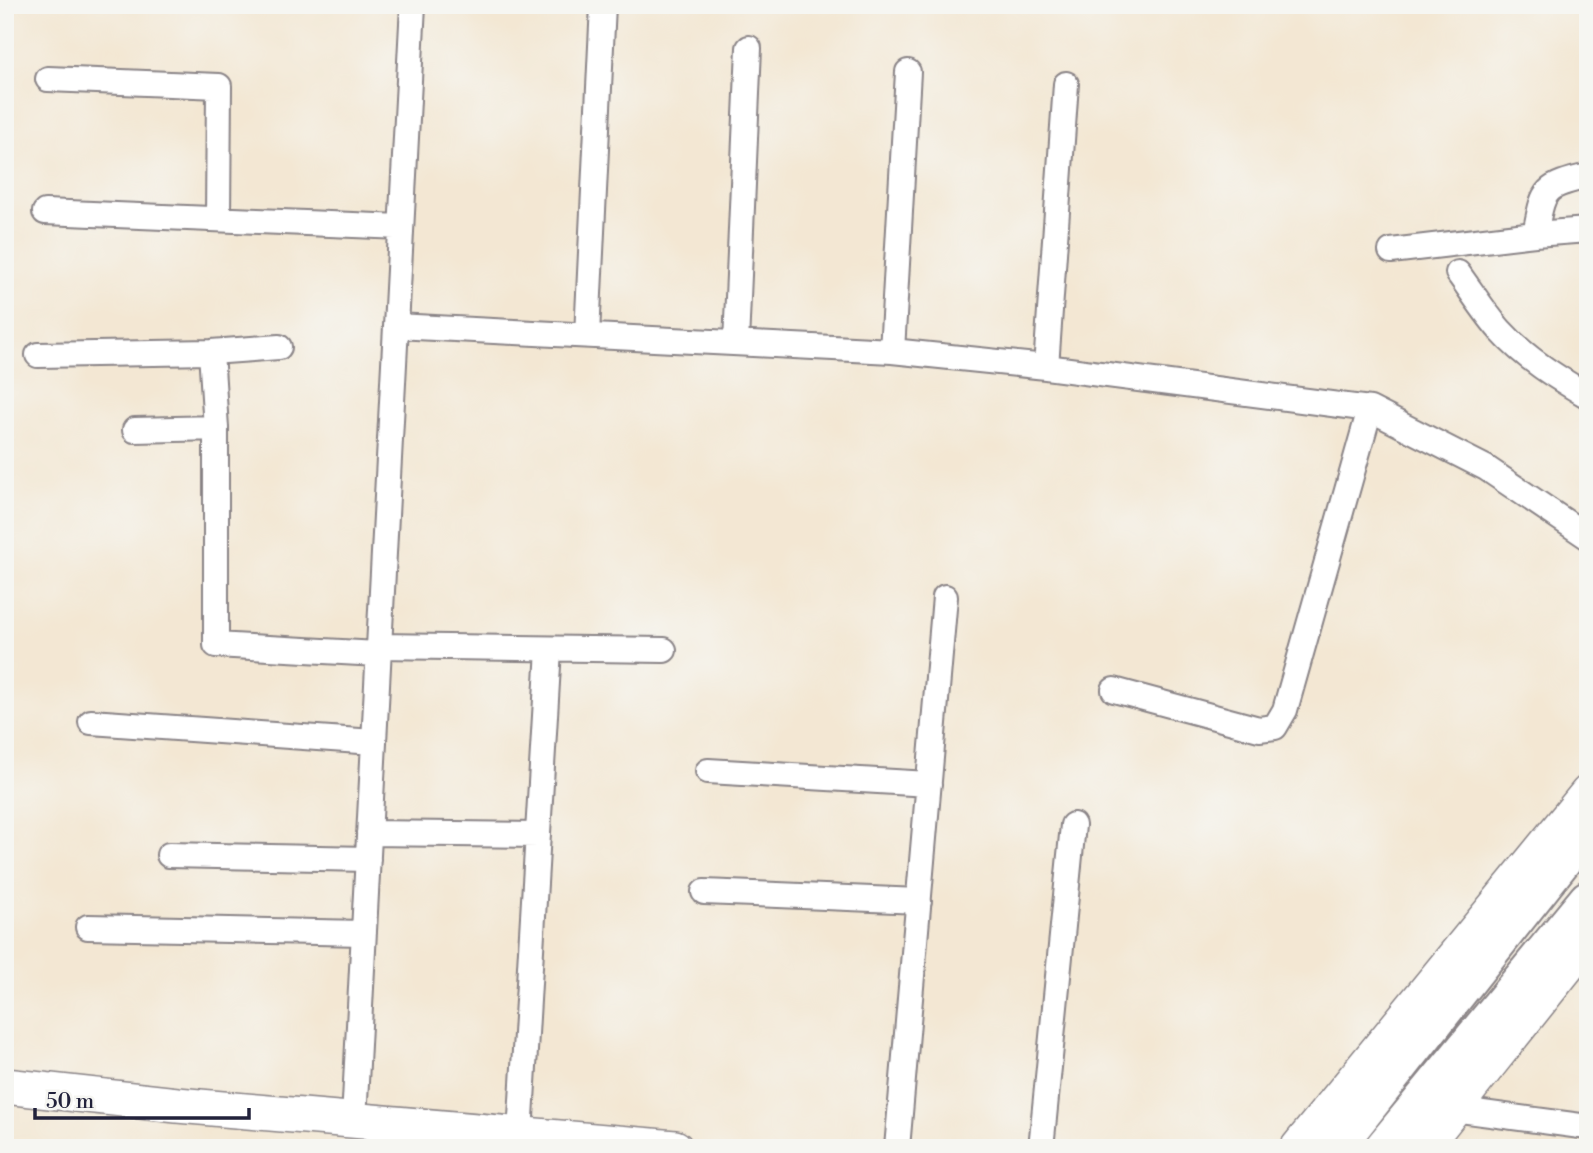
<svg xmlns="http://www.w3.org/2000/svg" width="1593" height="1153" viewBox="0 0 1593 1153" font-family="'Libre Bodoni',serif">
<style>
.lines{fill:none;stroke-linecap:round;stroke-linejoin:round}
.street-casing{stroke:#8a8487;stroke-width:28}
.secondary-casing{stroke:#8a8487;stroke-width:38}
.primary-casing{stroke:#8a8487;stroke-width:42}
.street{stroke:#fff;stroke-width:24}
.secondary{stroke:#fff;stroke-width:35}
.primary{stroke:#fff;stroke-width:38}
</style>
<rect width="100%" height="100%" fill="#f6f6f2"/>
<filter id="ink" filterUnits="userSpaceOnUse"><feTurbulence type="fractalNoise" baseFrequency=".0143" numOctaves="2"/><feDisplacementMap in="SourceGraphic" scale="14" xChannelSelector="R" yChannelSelector="G"/><feConvolveMatrix kernelMatrix="1 2 1 2 8 2 1 2 1" color-interpolation-filters="sRGB"/></filter>
<filter id="wash" filterUnits="userSpaceOnUse"><feTurbulence type="fractalNoise" baseFrequency=".00686" numOctaves="4" result="noise"/><feDisplacementMap in="SourceGraphic" scale="28" xChannelSelector="R" yChannelSelector="G"/><feGaussianBlur stdDeviation="1.57" result="paint"/><feColorMatrix in="noise" values="0 0 0 0 0 0 0 0 0 0 0 0 0 0 0 0 0 1.4 0 .05"/><feComposite in="paint" operator="in"/></filter>
<g filter="url(#wash)">
<rect width="100%" height="100%" fill="#f3e7d3"/>
</g>
<g filter="url(#ink)">
<g class="lines">
<defs>
<path id="street" d="M48,79L219,86L218,219
M45,212L401,227
M1535,234L1588,230
M1391,251L1535,234C1544,189 1542,187 1588,176
M1458,273C1472,292 1485,313 1500,330C1525,358 1556,377 1588,396
M396,326L892,351L1046,367L1370,409L1486,468L1588,537
M587,335L603,5
M736,343L749,48
M892,351L908,72
M211,352L216,428
M38,355L211,352L279,347
M1046,367L1066,84
M135,430L216,428V645L378,654
M379,646L664,650
M1114,690L1259,729L1275,727L1285,710L1370,409
M91,722L374,742
M708,771L929,784
M369,833L538,835
M169,855L368,859
M704,892L919,901
M88,927L364,933
M1453,1109L1588,1127
M354,1120L413,5
M520,1134L549,649
M897,1148L945,597
M1041,1148L1073,825"/>
<path id="secondary" d="M5,1086L177,1105L675,1148
M1298,1148L1588,793
M1422,1148L1588,940"/>
<path id="primary" d="M1334,1148L1588,827
M1384,1148L1588,900"/>
</defs>
<use href="#street" class="street-casing"/>
<use href="#secondary" class="secondary-casing"/>
<use href="#primary" class="primary-casing"/>
<use href="#street" class="street"/>
<use href="#secondary" class="secondary"/>
<use href="#primary" class="primary"/>
</g>
</g>
<rect width="1593" height="1153" fill="none" stroke="#f6f6f2" stroke-width="28"/>
<path d="M35 1108v10h214v-10" fill="none" stroke="#22223b" stroke-width="3.5"/>
<text x="46" y="1108" font-size="21" fill="#22223b" stroke="#f6f6f2" stroke-width="5" paint-order="stroke">50 m</text>
</svg>
